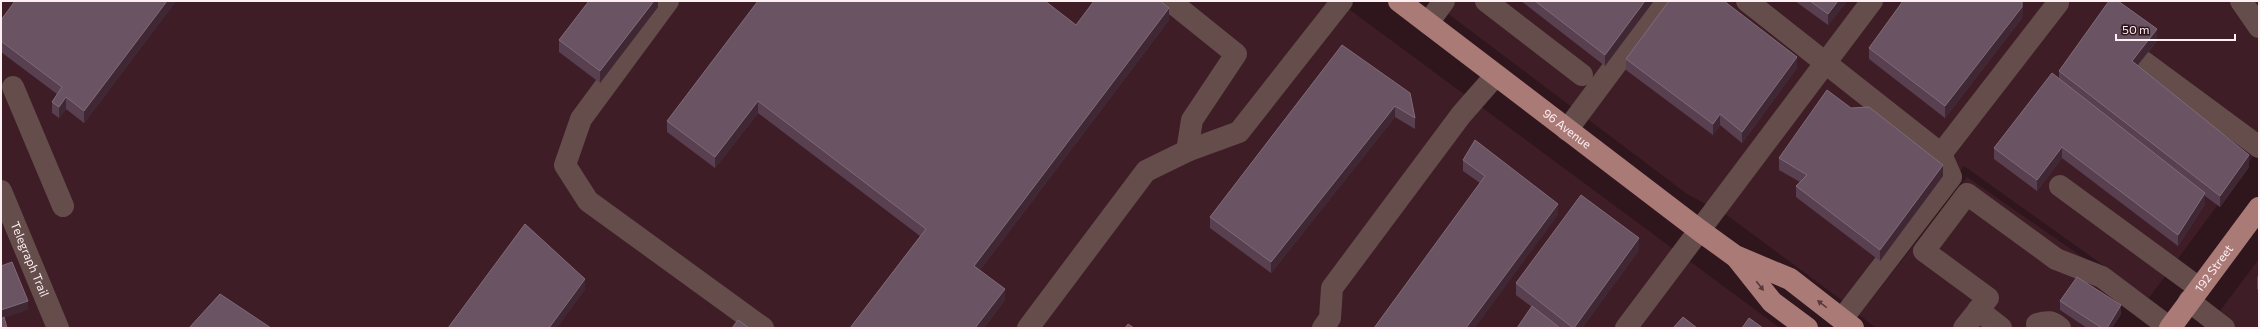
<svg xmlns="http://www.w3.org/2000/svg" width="2260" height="329" viewBox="0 0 2260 329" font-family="Commissioner,sans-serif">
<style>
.built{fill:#3e1d27}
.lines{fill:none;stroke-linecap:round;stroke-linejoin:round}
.minor{stroke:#644d4b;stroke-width:22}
.major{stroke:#aa7a77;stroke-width:22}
.wall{fill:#584050}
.shaded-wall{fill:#402734}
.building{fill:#6a5362;stroke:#816b78}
.oneway{fill:#5a383c}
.labels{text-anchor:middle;stroke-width:3;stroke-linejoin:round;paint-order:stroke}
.street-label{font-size:12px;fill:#feeff2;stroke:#2f151c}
</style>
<rect width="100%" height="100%" fill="#2f151c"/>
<path class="built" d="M1,1H1338L1780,328H1Z
M1431,1H2259V149L2149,298L1964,166L1855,310L1728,216L1687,194Z
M1967,177L2130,290L2099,328H1876L1859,315Z
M2259,259V328H2207Z"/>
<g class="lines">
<g class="minor">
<path d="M668,1L581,119L565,165L588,201L763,328"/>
<path d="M1170,1L1236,54L1192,120L1187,151"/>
<path d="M1486,1L1582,75"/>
<path d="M1747,1L1941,154L2058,3"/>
<path d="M2241,1L2259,27"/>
<path d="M1428,23L1444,1"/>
<path d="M2144,62L2259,147"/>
<path d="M13,87L63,206"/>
<path d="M1567,130L1663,1"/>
<path d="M2060,186L2199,288"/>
<path id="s1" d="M1,191L58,328"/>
<path d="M2189,301L2224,328"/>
<path d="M1978,310L2001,328"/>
<path d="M1842,319L1951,177L1941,154"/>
<path d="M2037,324C2048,321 2052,321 2060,328"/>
<path d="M1028,328L1146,171L1187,151L1239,132L1342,1"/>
<path d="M1323,328L1330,318L1332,288L1461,115L1496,75"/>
<path d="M1626,328L1872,1"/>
<path d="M1964,328L1988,298L1924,251L1967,194L2056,259L2102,277L2170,328"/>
</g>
<g class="major">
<path id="s2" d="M1399,1L1699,230L1735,256L1790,279L1853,328"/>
<path d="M1737,258L1772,302L1807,328"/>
<path id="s3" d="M2170,328L2259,208"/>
</g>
</g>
<path class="wall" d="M176,1L84,123L66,109L59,118L52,113V102L57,94L1,52V20Z
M658,1V7L600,83L559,52V40Z
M1521,1H1653V2L1605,66Z
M1795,1H1847L1828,25Z
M1903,1H2023L2022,18L1945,118L1869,59V48Z
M1169,20L980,270L1005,300L984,328H850L920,236L758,113L715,168L667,132V121L1076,25Z
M2157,41L2138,65L2249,167L2220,207L2205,196V204L2178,246L2062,158L2037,191L1994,159V148L2059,78V71Z
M1342,45L1415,118V129L1395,117L1271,273L1210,228V217Z
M1626,59L1797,68L1742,143L1720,125L1713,135L1626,70Z
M1851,108L1943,176L1880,261L1796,197V186L1800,182L1779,170V158Z
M1463,160L1558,215L1480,183L1463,171Z
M1639,250L1582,328H1517L1532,307L1516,295V283Z
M2259,275V290L2257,289V277Z
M2060,301L2121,314L2112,328H2087L2060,310Z"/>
<path class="shaded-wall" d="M167,1H176L84,123V111Z
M654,1H658V7L600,83V71Z
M1645,1H1653V2L1605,66V55Z
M1838,1H1847L1828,25V14Z
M2022,1H2023L2022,18L1945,118V106Z
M1169,8V20L974,278V266Z
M2157,29V41L2132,72V61Z
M1797,57V68L1742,143V132Z
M66,97V109L59,118V107Z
M758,101V113L715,168V157Z
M1395,106V117L1271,273V262Z
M1720,114V125L1713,135V124Z
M2062,147V158L2037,191V180Z
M2249,155V167L2220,207V196Z
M1943,165V176L1880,261V250Z
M2205,193V204L2178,246V235Z
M1558,204V215L1475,328H1466Z
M1639,238V250L1582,328H1574Z
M585,279V290L557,328H549Z
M1005,289V300L984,328H975Z
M28,301V310L1,319V310Z
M2121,305V314L2112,328H2107Z"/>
<path class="building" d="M15,1H167L84,111L66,97L59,107L52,102L62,87L1,41V20Z
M589,1H654L600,71L559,40Z
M758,1H1045L1076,25L1094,1H1160L1169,8L974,266L1005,289L975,328H850L926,229L758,101L715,157L667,121Z
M1535,1H1645L1605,55Z
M1669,1H1724L1797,57L1742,132L1720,114L1713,124L1626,59Z
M1810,1H1838L1828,14Z
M1903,1H2022V7L1945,106L1869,48Z
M2109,1H2118L2157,29L2132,61L2249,155L2220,196L2059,71Z
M1342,45L1410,93L1415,118L1395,106L1271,262L1210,217Z
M2052,73L2205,193L2178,235L2062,147L2037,180L1994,148Z
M1827,90L1851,108L1869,107L1943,165L1880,250L1796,186L1807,175L1779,158Z
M1475,140L1558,204L1466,328H1374L1485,176L1463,160Z
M1581,195L1639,238L1574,328H1573L1516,283Z
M525,224L585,279L549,328H448Z
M12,262L28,301L1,310V266Z
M2077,277L2121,305L2107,328H2102L2060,301Z
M220,294L271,328H189Z
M1532,306L1560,328H1517Z
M4,317L7,328H1V319Z
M1683,317L1697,328H1673Z
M1749,318L1763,328H1742Z
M738,320L749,328H732Z
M1128,324L1134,328H1125Z"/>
<defs><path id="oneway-solid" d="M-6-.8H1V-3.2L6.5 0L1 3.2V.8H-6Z"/></defs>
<g class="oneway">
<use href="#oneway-solid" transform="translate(1760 286) rotate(52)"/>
<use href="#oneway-solid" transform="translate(1822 304) rotate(-142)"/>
</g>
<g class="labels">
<g class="street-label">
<text dy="4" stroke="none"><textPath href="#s2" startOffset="211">96 Avenue</textPath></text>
<text dy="4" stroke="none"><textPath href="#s1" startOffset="74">Telegraph Trail</textPath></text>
<text dy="4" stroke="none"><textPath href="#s3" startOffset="74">192 Street</textPath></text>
</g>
</g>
<rect width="2260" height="329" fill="none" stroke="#feeff2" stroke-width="4"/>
<path d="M2116 34v6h119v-6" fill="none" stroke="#feeff2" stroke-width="2"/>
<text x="2122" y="34" font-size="12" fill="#feeff2" stroke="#2f151c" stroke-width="3" paint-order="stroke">50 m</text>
</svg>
